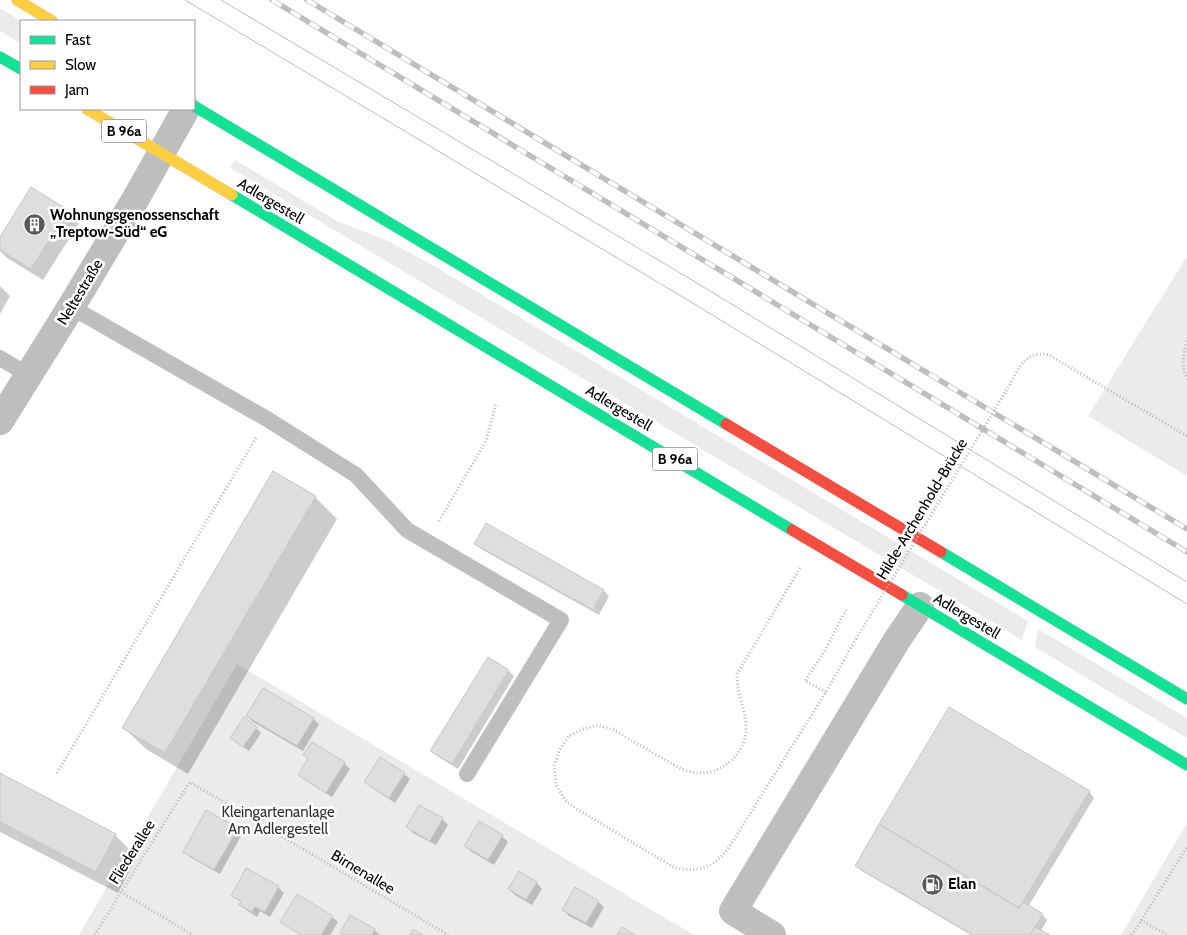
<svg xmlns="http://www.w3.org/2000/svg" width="1187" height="935" viewBox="0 0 1187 935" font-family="Cabin,sans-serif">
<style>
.green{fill:#ebebeb}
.shadow{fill:#0003}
.building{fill:#dedede;stroke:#c6c6c6}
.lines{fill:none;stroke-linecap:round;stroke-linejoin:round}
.fast-casing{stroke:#dbdbdb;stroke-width:12}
.slow-casing{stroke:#dbdbdb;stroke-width:12}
.jam-casing{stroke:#dbdbdb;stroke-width:12}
.path{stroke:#b9b9b9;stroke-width:3;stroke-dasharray:1 2.5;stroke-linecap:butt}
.lane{stroke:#bebebe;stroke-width:16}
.street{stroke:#bebebe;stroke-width:28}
.fast{stroke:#16e098;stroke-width:11}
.slow{stroke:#ffcf43;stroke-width:11}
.jam{stroke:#f24e42;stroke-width:11}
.tram{stroke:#bebebe;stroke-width:1}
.rail-casing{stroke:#bebebe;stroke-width:5.5}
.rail{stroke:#fff;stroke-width:4;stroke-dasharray:11;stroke-linecap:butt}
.path-bridge{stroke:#b9b9b9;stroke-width:3;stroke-dasharray:1 2.5;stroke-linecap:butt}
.labels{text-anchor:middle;stroke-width:5;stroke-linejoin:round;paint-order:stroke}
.shield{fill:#fff;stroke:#4c4c4c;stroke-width:1}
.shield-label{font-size:14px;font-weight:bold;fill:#000}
.street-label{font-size:15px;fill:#000;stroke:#fff}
.poi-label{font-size:15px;font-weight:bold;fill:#000;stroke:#fff;text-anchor:start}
.park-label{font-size:15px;fill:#313131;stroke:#fff}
</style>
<rect width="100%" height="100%" fill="#fff"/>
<path class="green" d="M0,8L21,21V44L0,31Z
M235,160L337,221L388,241L434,266L1028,621L1022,640L230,168Z
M1187,256V476L1088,416Z
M1038,629L1187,718V738L1035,647Z
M237,664L672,922L695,935H79Z
M1187,823V935H1121Z"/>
<path class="shadow" d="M31,189L67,211L79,223L43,280L7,258L0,251V239Z
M0,286L10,296L0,314Z
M315,497L337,519L188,774L146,749L124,728Z
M486,525L604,591L609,596L599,615L481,549L476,543Z
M488,658L509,671L514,676L458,769L437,756L432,751Z
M247,716L313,719L319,724L303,751L253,722Z
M256,728L261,733L249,751L231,738Z
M305,755L344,763L350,769L332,797L305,780L299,775L309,759Z
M404,774L410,779L395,803L371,787L365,782Z
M0,775L115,835L137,857L118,893L0,832Z
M1089,792L1094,798L1028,907L1042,914L1047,920L1041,931L1047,935H971L862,871L856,865Z
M442,819L448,825L436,845L413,833L408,827Z
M237,829L242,834L220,874L190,857L184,851Z
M502,836L508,842L494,865L472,852L466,846Z
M246,870L278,887L284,893L270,917L260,911L257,917L246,910L241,905L242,903L232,895Z
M519,873L537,883L542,889L532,905L515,895L509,889Z
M598,902L604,907L592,928L569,916L564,910Z
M332,917L338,922L330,935H300L282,922Z
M374,930L380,935H344Z"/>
<path class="building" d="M31,187L68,210L31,269L0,250V237Z
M273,471L316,496L165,753L122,728Z
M486,523L604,590L593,610L474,544Z
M488,657L509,670L452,764L430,751Z
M263,688L314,718L297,746L246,716Z
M949,707L1090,791L1019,908L879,824Z
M244,717L257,727L243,747L230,738Z
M312,742L345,762L326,793L298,775L308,758L303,755Z
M380,757L405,773L389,798L364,782Z
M0,773L116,834L96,872L0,822Z
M419,805L443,818L430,841L406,827Z
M206,810L238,828L214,870L183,852Z
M479,821L503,835L488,860L464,846Z
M879,824L1019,908L1023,902L1043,914L1030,935H973L855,866Z
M246,868L279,886L265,912L255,907L252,912L239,905L241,901L231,896Z
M519,871L537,882L526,900L508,889Z
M575,887L599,901L586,923L562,910Z
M297,894L333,916L321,935H301L280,922Z
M350,915L375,929L372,935H343L340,933Z
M622,927L635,935H617Z
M1035,927L1050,935H1030Z
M413,929L423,935H410Z"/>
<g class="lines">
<defs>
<path id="fast" d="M0,57L21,69
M194,106L726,424
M232,195L792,530
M941,552L1187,699
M902,595L1187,765"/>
<path id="slow" d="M17,0L52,21
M87,109L232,195"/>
<path id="jam" d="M726,424L941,552
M792,530L902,595"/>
</defs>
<use href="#fast" class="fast-casing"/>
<use href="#slow" class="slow-casing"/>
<use href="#jam" class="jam-casing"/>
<path class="path" d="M1187,341C1183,355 1181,366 1187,379
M1006,391C1017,373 1023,349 1049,355L1187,436
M439,521L486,441L496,403
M800,568L737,674C736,693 747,712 746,731C745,753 723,773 702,773C694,773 686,771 679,768L614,730L598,725L583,729L569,736L559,751L554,766L556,785L565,800L575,808L675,868C699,872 713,868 728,849L826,692L856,639
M826,692L805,681L824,652L846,610
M57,773L256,438
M121,892L193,935
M1141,920L1167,935
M95,935L121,892L190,782L448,935
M1132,935L1187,847"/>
<path class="lane" d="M71,307L267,419L356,475L407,530L561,620L467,774
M0,358L28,375"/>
<path class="street" d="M0,421L71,307L135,200L186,109
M772,935L733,911L897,640L920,606"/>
<use href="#fast" class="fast"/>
<use href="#slow" class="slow"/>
<use href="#jam" class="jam"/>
<path class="tram" d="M185,0L686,299L1187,604
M221,0L697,283L1187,582"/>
<defs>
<path id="rail" d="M272,0L1187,552
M307,0L1187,529"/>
</defs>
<use href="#rail" class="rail-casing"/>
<use href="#rail" class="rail"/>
<path class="path-bridge" d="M856,639L1006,391"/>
</g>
<defs>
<symbol id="building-disc" viewBox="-11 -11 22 22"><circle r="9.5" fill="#595959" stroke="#fff"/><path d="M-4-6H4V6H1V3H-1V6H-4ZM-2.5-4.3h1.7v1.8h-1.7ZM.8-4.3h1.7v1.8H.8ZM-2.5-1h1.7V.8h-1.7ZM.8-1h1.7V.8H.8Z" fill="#fff"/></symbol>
<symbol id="fuel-disc" viewBox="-11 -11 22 22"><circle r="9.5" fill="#595959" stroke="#fff"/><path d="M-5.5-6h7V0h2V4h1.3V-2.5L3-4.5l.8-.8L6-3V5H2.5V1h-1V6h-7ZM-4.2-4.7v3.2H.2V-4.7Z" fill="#fff"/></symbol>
</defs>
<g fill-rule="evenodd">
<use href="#building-disc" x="22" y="212" width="25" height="25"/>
<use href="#fuel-disc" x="920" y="872" width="25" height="25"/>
</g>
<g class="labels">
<g class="shield">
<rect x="101.5" y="119.5" width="45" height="23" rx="4"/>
<rect x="652.5" y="447.5" width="45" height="23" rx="4"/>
</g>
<g class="shield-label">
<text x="124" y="136">B 96a</text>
<text x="675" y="464">B 96a</text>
</g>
<g class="street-label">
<text transform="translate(271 201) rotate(31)" y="5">Adlergestell</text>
<text transform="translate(80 292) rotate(-59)" y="5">Neltestraße</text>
<text transform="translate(619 408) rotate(31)" y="5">Adlergestell</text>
<text transform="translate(922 509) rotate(-59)" y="5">Hilde-Archenhold-Brücke</text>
<text transform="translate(967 616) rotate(31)" y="5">Adlergestell</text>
<text transform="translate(132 852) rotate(-58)" y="5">Fliederallee</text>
<text transform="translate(363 872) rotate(31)" y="5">Birnenallee</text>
</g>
<g class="poi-label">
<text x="50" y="220">Wohnungsgenossenschaft<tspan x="50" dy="17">„Treptow-Süd“ eG</tspan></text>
<text x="948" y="889">Elan</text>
</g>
<g class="park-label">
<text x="278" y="817">Kleingartenanlage<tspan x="278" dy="17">Am Adlergestell</tspan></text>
</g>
</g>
<rect x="20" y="20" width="175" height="90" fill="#ffffff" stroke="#999999"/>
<rect x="30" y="36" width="25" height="8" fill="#16e098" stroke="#999999"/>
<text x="65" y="45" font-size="15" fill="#000000">Fast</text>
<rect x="30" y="61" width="25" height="8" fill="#ffcf43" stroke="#999999"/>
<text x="65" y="70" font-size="15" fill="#000000">Slow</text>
<rect x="30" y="86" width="25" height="8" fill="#f24e42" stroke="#999999"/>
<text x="65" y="95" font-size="15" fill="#000000">Jam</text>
</svg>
